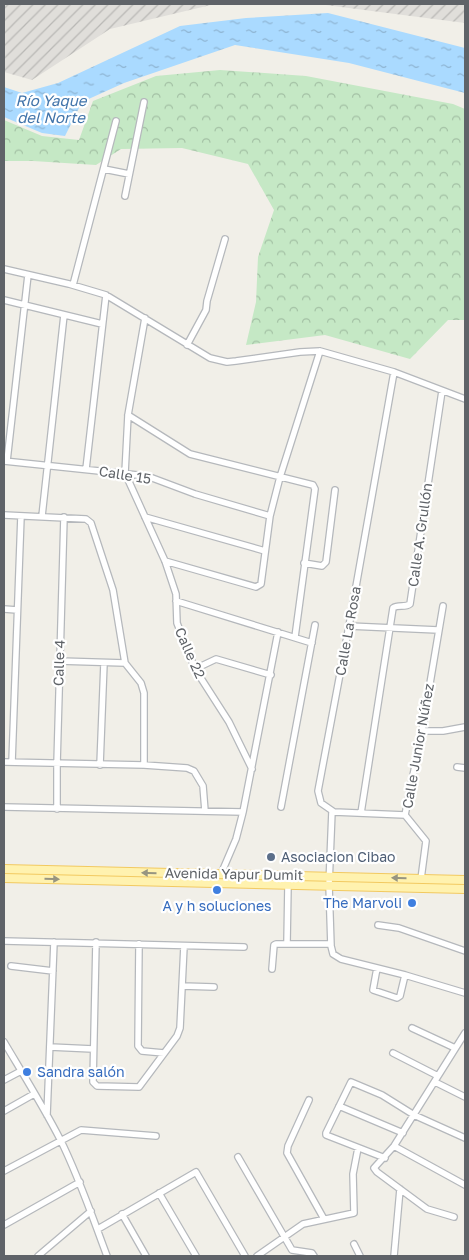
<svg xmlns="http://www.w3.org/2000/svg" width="469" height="1260" viewBox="0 0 469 1260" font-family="'Golos Text',sans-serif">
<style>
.industrial{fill:url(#industrial-furrows)}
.forest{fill:url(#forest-crowns)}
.water{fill:url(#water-ripples)}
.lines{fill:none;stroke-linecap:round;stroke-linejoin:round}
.minor-casing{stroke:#b5b8bc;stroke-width:8}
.major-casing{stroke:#f2c960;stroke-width:10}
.minor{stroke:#fff;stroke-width:5.5}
.major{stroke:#fff2af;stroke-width:8}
.oneway{fill:#979581}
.service-dot{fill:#5c6f8a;stroke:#fff;stroke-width:2}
.shop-dot{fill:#3f7fe0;stroke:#fff;stroke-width:2}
.labels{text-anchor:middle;stroke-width:4.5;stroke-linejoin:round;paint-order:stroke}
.street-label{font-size:14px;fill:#5f6368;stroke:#fff}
.service-label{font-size:14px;fill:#4e5e75;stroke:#fff;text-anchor:start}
.shop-label{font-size:14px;fill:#366cbe;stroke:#fff;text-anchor:end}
.water-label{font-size:15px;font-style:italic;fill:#4174aa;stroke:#fff}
</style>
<defs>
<pattern id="industrial-furrows" width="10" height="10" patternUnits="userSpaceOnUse" patternTransform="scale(1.25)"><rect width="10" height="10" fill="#e0deda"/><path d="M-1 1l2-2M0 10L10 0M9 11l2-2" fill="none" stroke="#b9b8b5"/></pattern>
<pattern id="forest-crowns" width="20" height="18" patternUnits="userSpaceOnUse" patternTransform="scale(1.25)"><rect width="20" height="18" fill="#c5e8c5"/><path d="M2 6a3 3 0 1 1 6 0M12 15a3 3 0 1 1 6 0" fill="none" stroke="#a3c0a4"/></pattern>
<pattern id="water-ripples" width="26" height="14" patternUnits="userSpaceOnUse" patternTransform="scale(1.25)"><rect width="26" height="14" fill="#aadaff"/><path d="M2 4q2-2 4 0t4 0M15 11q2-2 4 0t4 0" fill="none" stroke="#8eb4d2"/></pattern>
</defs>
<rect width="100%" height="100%" fill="#f1efe8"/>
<path class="industrial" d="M4,4H215L110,29L32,80L4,72Z
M318,4H465V23Z"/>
<path class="forest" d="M220,70L306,76L453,104L465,109V320H448L410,359L325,335L246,345L256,302L258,257L274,210L248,164L182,148L121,149L96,165L33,161H4V120L42,136L79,140L93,101L156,76Z"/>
<path class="water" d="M328,13L465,48V93L349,63L235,45L124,83L82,102L65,136L42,133L4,117V87L22,93L58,83L180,26L246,18Z"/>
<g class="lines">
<defs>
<path id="minor" d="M104,169L129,174
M125,196L144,102
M4,269L69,284L106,295L210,358L227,362L236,361L300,352L320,351L394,372L465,399
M73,285L116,121
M4,300L102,324
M145,318L128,415L125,473L165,561L176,594L177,623L195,669L229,722L252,769
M187,345L206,310L207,301L225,239
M394,372L349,626L318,791L321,803L334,812L405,815
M128,415L190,454L313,485L315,489L295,637
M4,461L147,476L195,494L270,516
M7,461L28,275
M86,469L106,295
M4,515L86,519L91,523L113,590L125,663L141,683L144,693V765
M42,516L64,315
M145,517L265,551
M165,561L256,587L261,584L270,516L280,477L320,351
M304,563L322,566L326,562L335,490
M176,601L312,643
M4,609L17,610
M349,626L438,630
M59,661L125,663
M195,669L216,659L271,675
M422,731H443L465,727
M4,762L144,765L187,768L194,771L203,786L205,811
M12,762L21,516
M100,765L104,663
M457,767L465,768
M4,807L243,812
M281,807L315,625
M57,809V764L64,517
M332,811L329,885L331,946L333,954L341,959L405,975L465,993
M361,813L393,608C398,604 405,608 410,604L442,391
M221,874L236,839L243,812L278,632
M421,879L426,841L405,815L422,731L443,606
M378,925L399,928L465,951
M4,941L244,947
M96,942L93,1082L97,1086L139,1087L177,1036L180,1028L184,946
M287,943L288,885
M139,944L138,1046L142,1051L164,1053
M11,966L53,971
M377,968L373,990L397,998L400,996L405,975
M272,969L274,945L276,944H331
M182,986L214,987
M412,1028L455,1048
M4,1042C23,1074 43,1106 60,1139C79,1177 92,1216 107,1256
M50,1047L93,1049
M393,1053L438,1076
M4,1080L21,1071
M435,1082L465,1097
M309,1100L288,1146L287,1153L324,1219
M339,1106L403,1133
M4,1111L34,1094
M47,1115L54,942
M394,1146L465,1185
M238,1157L292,1250L312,1253L314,1256
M385,1158L326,1135V1133L351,1082L382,1095L414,1115L465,1138
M4,1171L81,1130L156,1136
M159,1193L196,1256
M122,1214L146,1256
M454,1217L427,1209L377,1172L374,1168L394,1146L465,1033
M4,1225L80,1182
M98,1229L196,1172L245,1256
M354,1244L360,1256
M38,1256L91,1211
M257,1256L303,1224L354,1213L353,1174L358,1148
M394,1256L400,1189"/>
<path id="major" d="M4,869L465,880
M4,878L465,889"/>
</defs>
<use href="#minor" class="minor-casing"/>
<use href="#major" class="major-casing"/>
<use href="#minor" class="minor"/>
<use href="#major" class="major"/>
</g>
<defs><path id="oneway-solid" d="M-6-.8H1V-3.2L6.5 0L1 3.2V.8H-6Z" transform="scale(1.25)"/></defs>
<g class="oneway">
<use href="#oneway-solid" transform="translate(149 873) rotate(-179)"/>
<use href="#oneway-solid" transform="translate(399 878) rotate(-179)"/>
<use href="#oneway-solid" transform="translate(52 879) rotate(1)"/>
</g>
<circle class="service-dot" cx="271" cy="857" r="5"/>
<g class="shop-dot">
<circle cx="217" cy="890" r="5"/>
<circle cx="412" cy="903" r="5"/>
<circle cx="27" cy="1072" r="5"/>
</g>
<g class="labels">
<g class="street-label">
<text transform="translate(125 475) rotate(9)" y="5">Calle 15</text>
<text transform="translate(420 535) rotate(-82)" y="5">Calle A. Grullón</text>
<text transform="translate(348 631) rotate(-80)" y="5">Calle La Rosa</text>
<text transform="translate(190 653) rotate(66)" y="5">Calle 22</text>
<text transform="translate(59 663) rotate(-88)" y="5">Calle 4</text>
<text transform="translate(418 746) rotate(-80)" y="5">Calle Junior Núñez</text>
<text transform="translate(234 874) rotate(1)" y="5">Avenida Yapur Dumit</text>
</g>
<g class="service-label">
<text x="281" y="862">Asociacion Cibao</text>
</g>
<g class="shop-label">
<text x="402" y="908">The Marvoli</text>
<text x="217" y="911" text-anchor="middle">A y h soluciones</text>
<text x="37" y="1077" text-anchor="start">Sandra salón</text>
</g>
<g class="water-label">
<text x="51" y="106">Río Yaque<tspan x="51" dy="17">del Norte</tspan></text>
</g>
</g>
<rect width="469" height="1260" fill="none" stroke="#5f6368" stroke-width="10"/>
</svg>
